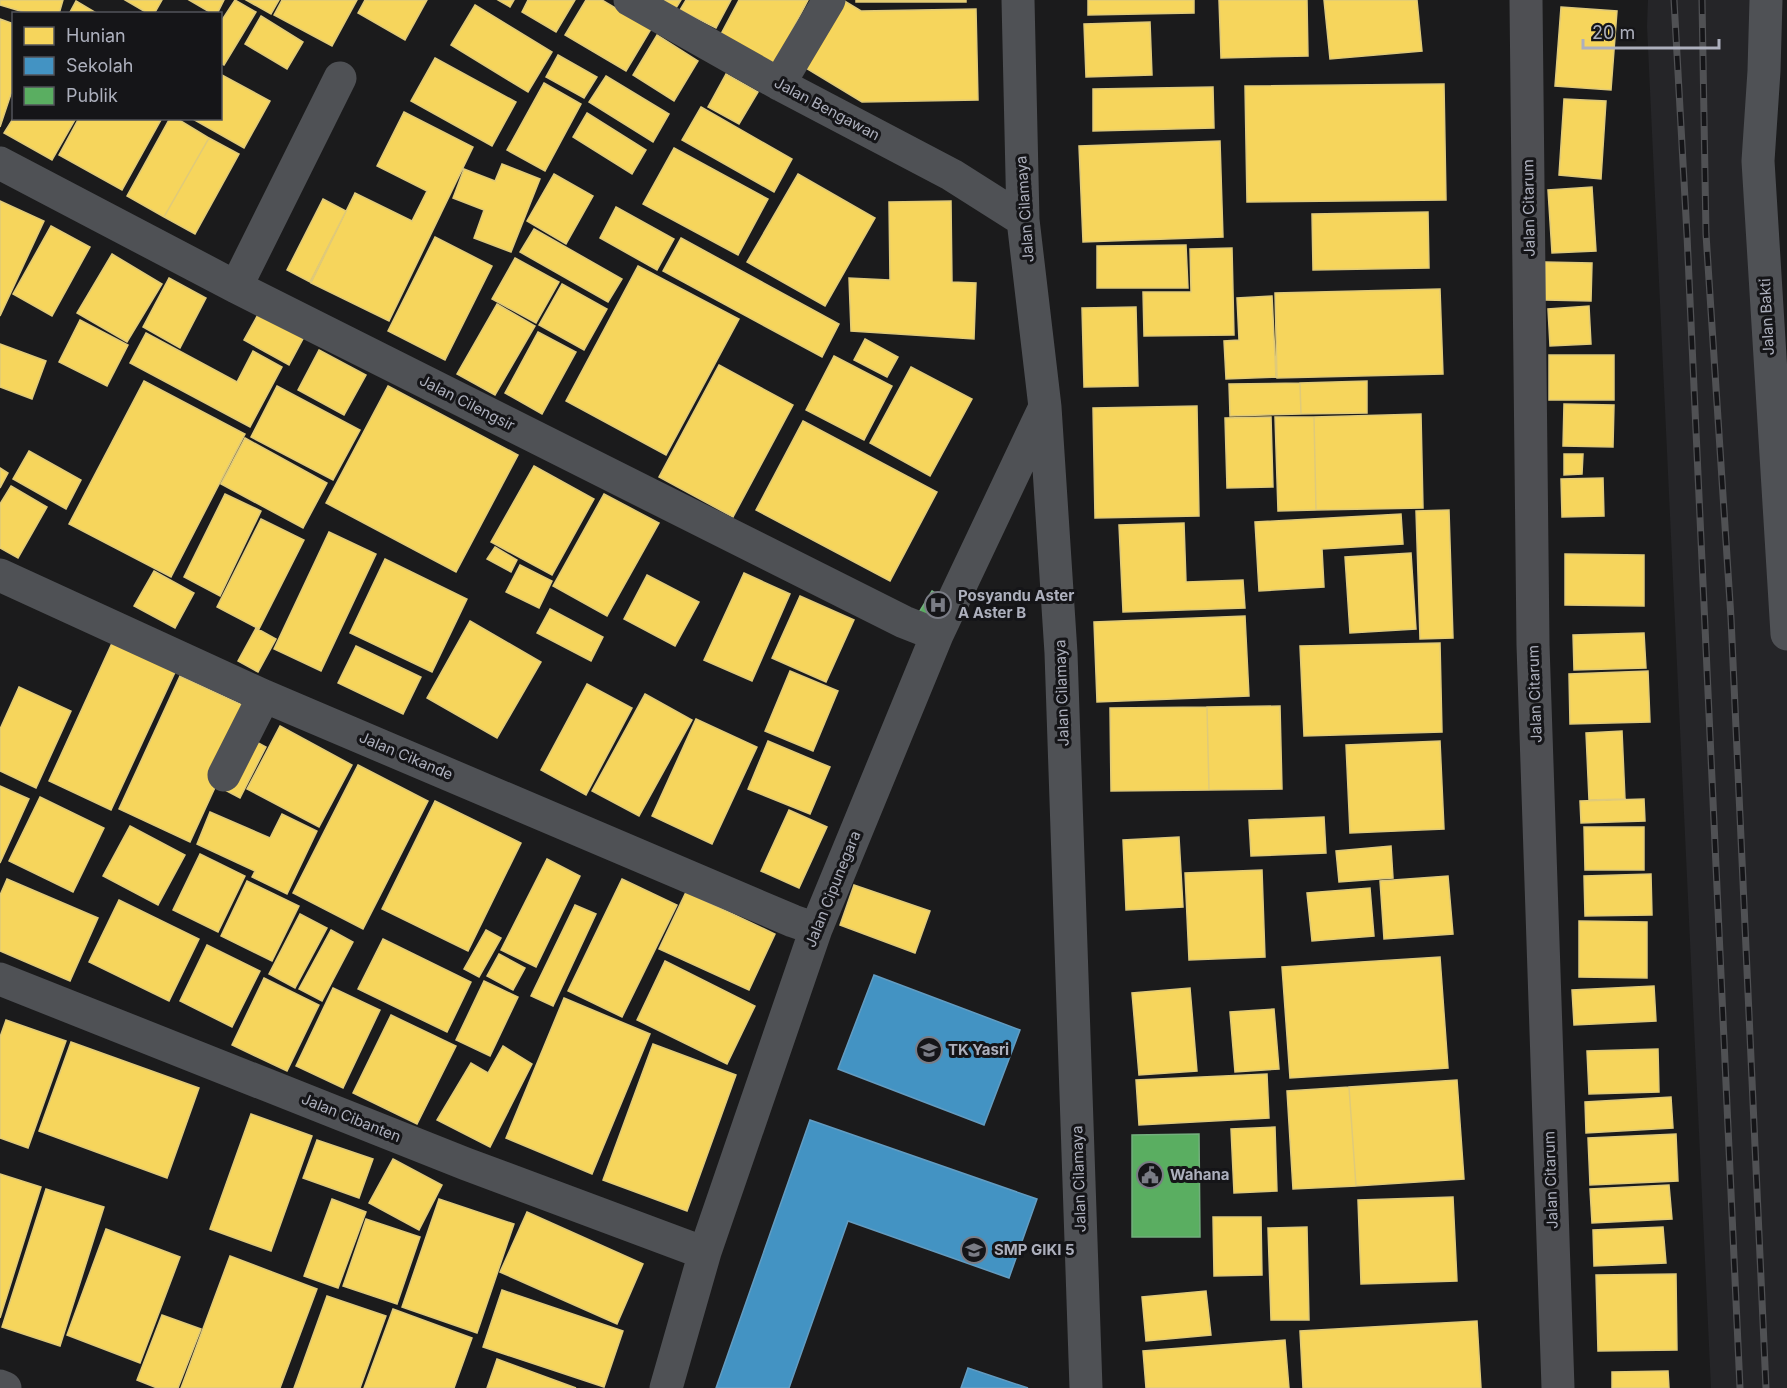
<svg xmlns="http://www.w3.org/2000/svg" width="1787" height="1388" viewBox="0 0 1787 1388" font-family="Inter,sans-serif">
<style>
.built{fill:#252528}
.homes{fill:#f6d55c;stroke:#e0ca79;stroke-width:1.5}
.schools{fill:#4393c3;stroke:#639cc1;stroke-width:1.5}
.public{fill:#5aae61;stroke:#73af7d;stroke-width:1.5}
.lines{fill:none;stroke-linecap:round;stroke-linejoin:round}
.street{stroke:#4f5155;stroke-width:33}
.secondary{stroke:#4e4f53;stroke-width:33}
.rail-casing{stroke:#505154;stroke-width:7}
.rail{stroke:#151518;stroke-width:4.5;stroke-dasharray:14;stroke-linecap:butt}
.labels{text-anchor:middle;stroke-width:6;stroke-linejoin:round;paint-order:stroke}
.street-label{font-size:15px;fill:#adb0bd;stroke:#151518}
.poi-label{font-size:15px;font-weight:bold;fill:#adb0bd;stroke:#151518;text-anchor:start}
</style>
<rect width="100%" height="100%" fill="#1b1b1c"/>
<path class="built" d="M1648,0H1780L1773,162L1787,447V1388H1711L1647,26Z"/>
<path class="homes" d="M0,0H63L59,14H30L0,5Z
M125,0H162L154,14H149Z
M189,0H224L217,14H213Z
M235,0L256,12L224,65L220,63V23Z
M246,0H279L271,14Z
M282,0H357L332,46L274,15Z
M365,0H427L405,40L358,13Z
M498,0H514L510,7Z
M528,0H575L556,32L522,12Z
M586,0H602L651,29L626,71L565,35Z
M661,0H681L676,8Z
M686,0H731L716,28L680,10Z
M739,0H808L774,65L720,36Z
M843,0L861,11L976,9L978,100L862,102L796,62Z
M856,0H966V2H856Z
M1088,0H1194V13L1088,15Z
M1219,0H1307L1308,56L1221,58Z
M1324,0H1417L1422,51L1330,59Z
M76,1L98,14H69Z
M475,5L552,52L528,92L451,45Z
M1561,7L1617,11L1611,90L1555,86Z
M261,16L303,42L287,69L245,44Z
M0,19L14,24V85L0,127Z
M1150,22L1152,75L1086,77L1084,24Z
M657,35L698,61L674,101L633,75Z
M558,55L597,77L584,98L546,77Z
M435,58L516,102L492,146L411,101Z
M220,74L270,101L244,148L191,118H220Z
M726,74L758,92L739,124L708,107Z
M606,76L669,114L653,142L589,102Z
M544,83L581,104L545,171L507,150Z
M1444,84L1446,200L1247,202L1245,86Z
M1213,87L1214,128L1093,131V89Z
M1564,99L1606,101L1601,179L1559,175Z
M701,107L792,159L774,192L682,140Z
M404,112L473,147L389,321L311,283L355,193L412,221L427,191L377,166Z
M587,113L646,150L632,174L573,137Z
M14,117V118H76L52,160L4,133Z
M79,118H162L122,190L59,155Z
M170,118H176L209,138L164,217L127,196Z
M209,138L239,154L195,234L164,217Z
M1220,141L1223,237L1083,242L1079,146Z
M674,148L768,199L738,255L643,204Z
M502,164L540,179L511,252L474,238L484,210L453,198L464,169L495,181Z
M554,174L593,196L566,244L527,221Z
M798,174L875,218L825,306L747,262Z
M1592,187L1596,251L1552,253L1548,190Z
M323,199L346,211L310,282L287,270Z
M0,201L44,221L0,316Z
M951,201L952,282L976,283L974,339L851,331L849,278L890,280L889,202Z
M616,207L674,239L657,270L600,238Z
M1428,212L1429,268L1313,270L1312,214Z
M51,226L90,247L52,316L13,294Z
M534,229L622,279L608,302L520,252Z
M435,237L492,266L445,360L388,331Z
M681,238L839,324L822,357L663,271Z
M1186,245L1188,288H1097V246Z
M1232,248L1234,335L1144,336L1143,292H1191L1190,249Z
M112,254L162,284L127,342L77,313Z
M515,258L559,282L536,323L492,299Z
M1545,262L1592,263L1591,301L1545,300Z
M638,266L739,319L666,455L566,401Z
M169,278L206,298L180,348L143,327Z
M562,284L607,309L584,350L539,325Z
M1440,289L1443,374L1277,378L1275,293Z
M1272,296L1276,377L1226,379L1224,341L1239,340L1237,298Z
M497,304L535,326L495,395L457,374Z
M1589,306L1591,344L1550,346L1548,309Z
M1136,307L1138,386L1084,387L1082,308Z
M260,311L305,335L289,365L244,340Z
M80,320L128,345L107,386L59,362Z
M538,332L576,352L542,414L505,393Z
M146,333L237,382L253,351L282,367L250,427L130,363Z
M865,339L898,357L887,377L854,360Z
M0,344L46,361L32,399L0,387Z
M319,350L366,375L344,415L298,390Z
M1549,355H1614V400H1549Z
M834,356L892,386L864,440L806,410Z
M719,365L793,405L733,517L659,477Z
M911,367L972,399L930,476L870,443Z
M144,381L245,434L171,577L69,524Z
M1367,381V413L1301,414L1300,383Z
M1300,383L1301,414L1230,416L1229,384Z
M277,386L360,430L333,480L251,437Z
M388,386L518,455L456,572L326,503Z
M1564,404L1614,405L1613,447L1563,446Z
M1197,406L1199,516L1095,518L1093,408Z
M1421,414L1423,508L1316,510L1314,417Z
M1271,417L1273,487L1227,488L1225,418Z
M1275,417H1314L1316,510L1278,511Z
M803,421L937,492L890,581L756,510Z
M245,438L327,483L303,528L221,484Z
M29,451L81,480L66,509L13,479Z
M1564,454H1583L1582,474L1564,475Z
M534,466L594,499L552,575L491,542Z
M0,468L8,473L0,488Z
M1603,478L1604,516L1562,517L1561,479Z
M11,486L47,507L18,558L0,548V504Z
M225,494L261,511L220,596L184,577Z
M604,494L659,523L607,616L553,586Z
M1449,510L1453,638L1420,639L1416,511Z
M1401,514L1403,544L1322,549L1324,587L1259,591L1255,522Z
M261,519L304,540L259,629L217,607Z
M1184,523L1186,582L1243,580L1245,608L1123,612L1119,525Z
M329,532L376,554L321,671L274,649Z
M495,547L517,560L511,572L487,559Z
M1411,553L1416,629L1350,633L1345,557Z
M1565,554L1644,555V606L1565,605Z
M385,559L467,599L432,672L350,633Z
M520,565L552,581L539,608L506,592Z
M154,571L194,593L175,628L134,606Z
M744,573L790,594L752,681L704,660Z
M647,575L699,602L675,646L624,619Z
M800,596L854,620L826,682L772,658Z
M550,609L603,637L591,661L537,633Z
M1245,616L1249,696L1097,702L1094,622Z
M470,621L541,662L497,738L427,698Z
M256,628L276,639L258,672L238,661Z
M1644,633L1646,668L1574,670L1573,635Z
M113,641L176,670L111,810L49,781Z
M1440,643L1442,732L1304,736L1300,646Z
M356,646L421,677L403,714L338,683Z
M790,671L838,691L813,751L765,731Z
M1648,671L1650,722L1570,724L1569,674Z
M180,676L251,709L190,842L119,809Z
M587,684L632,708L586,795L541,770Z
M19,687L71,711L36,788L0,771V729Z
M645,694L692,720L639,816L592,791Z
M1280,706L1282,789L1209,790L1207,707Z
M1207,707L1209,790L1111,791L1110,708Z
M696,719L757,747L712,844L652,816Z
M280,726L352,765L319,827L247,789Z
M1622,731L1625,799L1589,800L1586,733Z
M247,737L266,747L240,798L221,788Z
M768,741L830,767L810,814L748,789Z
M1440,741L1444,829L1350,833L1346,745Z
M358,765L428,801L363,929L293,893Z
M0,786L29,799L0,863Z
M40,797L104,828L73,892L9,861Z
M1644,799L1645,821L1581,823L1580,801Z
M435,801L521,843L468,951L382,909Z
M789,810L827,827L799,888L761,871Z
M210,812L270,838L282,814L317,831L287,894L252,877L255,871L197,844Z
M1324,817L1326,853L1251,856L1249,820Z
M130,826L185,855L158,905L103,876Z
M1584,827H1644V870H1585Z
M1179,837L1183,907L1126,910L1123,840Z
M1391,846L1393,878L1339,882L1336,851Z
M200,854L245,876L218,932L173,910Z
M547,859L580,876L536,967L501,950Z
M1262,870L1265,957L1189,960L1185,873Z
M1651,874L1652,915L1585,916L1584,876Z
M1448,876L1453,934L1384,939L1380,881Z
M7,879L98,918L70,981L0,951V895Z
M622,879L677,905L622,1017L568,991Z
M247,881L299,906L272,961L221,936Z
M854,885L930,911L915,953L840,925Z
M1370,888L1374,936L1312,941L1307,893Z
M686,892L775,934L749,990L659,949Z
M119,900L199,939L169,1001L89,962Z
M575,905L596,914L553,1006L531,996Z
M300,914L327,928L295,988L269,974Z
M1579,921L1647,922V978L1579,977Z
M331,930L353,942L322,1001L299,989Z
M486,930L501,938L479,977L464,969Z
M383,939L471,982L447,1032L358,989Z
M207,945L260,971L232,1027L180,1001Z
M499,954L525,968L513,990L487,976Z
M1440,957L1448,1068L1290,1078L1282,967Z
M665,961L755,1006L727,1064L637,1020Z
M264,978L319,1005L287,1071L232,1045Z
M484,981L518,997L490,1056L456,1040Z
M1654,986L1656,1021L1574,1025L1572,990Z
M333,988L380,1010L343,1088L296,1066Z
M1190,988L1197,1071L1139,1075L1132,993Z
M564,998L650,1034L592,1174L506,1138Z
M1274,1009L1279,1069L1235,1072L1230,1012Z
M391,1015L456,1046L417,1124L353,1093Z
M6,1020L66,1041L28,1148L0,1138V1037Z
M71,1042L199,1088L167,1178L39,1131Z
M653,1044L736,1075L687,1211L603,1180Z
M503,1046L532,1064L490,1147L437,1120L471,1063L488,1073Z
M1658,1049L1659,1092L1589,1094L1587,1051Z
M1267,1074L1269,1118L1139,1125L1136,1080Z
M1457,1080L1464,1179L1356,1186L1349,1087Z
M1349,1087L1356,1186L1293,1189L1287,1091Z
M1671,1097L1673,1128L1586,1133L1585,1102Z
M251,1114L312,1136L271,1251L210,1229Z
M1275,1127L1277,1191L1234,1193L1231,1129Z
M1676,1134L1678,1181L1590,1185L1588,1138Z
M317,1140L373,1159L359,1198L303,1178Z
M393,1159L442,1185L419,1230L369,1203Z
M0,1174L41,1187L0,1318Z
M1669,1185L1672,1219L1592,1223L1590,1189Z
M46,1189L104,1207L60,1346L2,1327Z
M1453,1197L1457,1281L1361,1284L1358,1200Z
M332,1199L366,1212L338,1288L304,1276Z
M439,1199L514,1224L477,1333L402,1307Z
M527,1212L643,1264L617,1324L500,1272Z
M1213,1217H1261L1262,1275L1214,1276Z
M366,1219L420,1237L397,1304L343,1286Z
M1307,1227L1309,1320H1271L1268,1228Z
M1663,1227L1666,1263L1594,1266L1593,1230Z
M106,1229L180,1257L140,1363L67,1335Z
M230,1256L317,1289L280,1388H181Z
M1676,1274L1677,1350L1598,1351L1596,1275Z
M502,1290L623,1331L604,1387L483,1347Z
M1206,1291L1211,1335L1146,1341L1142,1297Z
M327,1296L386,1316L360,1388H294Z
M393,1309L472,1338L454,1388H364Z
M162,1315L201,1329L178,1388H157L137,1380Z
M1477,1321L1481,1388H1303L1300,1331Z
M1285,1340L1289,1388H1146L1143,1351Z
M497,1359L576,1388H487Z
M1668,1371L1669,1388H1612V1372Z"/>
<path class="schools" d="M874,975L1020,1030L984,1125L838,1069Z
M810,1120L1037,1199L1009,1278L848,1221L789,1388H716Z
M968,1368L1028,1388H961Z"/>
<path class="public" d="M932,591L952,604L937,627L918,614Z
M1199,1134L1200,1237H1132V1135Z"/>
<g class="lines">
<path class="street" d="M630,0L779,84L952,175L1023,220
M1018,0L1023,220L1045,407L1061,653L1086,1388
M1766,0L1764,71L1758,161L1787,634
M779,84L829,0
M0,163L236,287L904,622L937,635
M236,287L340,78
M0,575L264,696L793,921L816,929
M224,775L264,696
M0,979L466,1164L691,1248L705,1252
M0,1386L5,1388
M666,1388L705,1252L816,929L937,635L1044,409"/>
<path class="secondary" d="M1526,0L1533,645L1558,1388"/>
<defs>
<path id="rail" d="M1674,0L1687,235L1740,1388
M1702,0L1706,234L1731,618L1766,1388"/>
</defs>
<use href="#rail" class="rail-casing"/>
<use href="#rail" class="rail"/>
</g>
<defs>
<symbol id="hospital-ring" viewBox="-11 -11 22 22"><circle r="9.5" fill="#151518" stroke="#7a7c85" stroke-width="1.5"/><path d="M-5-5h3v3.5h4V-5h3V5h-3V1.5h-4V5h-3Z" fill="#7a7c85"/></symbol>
<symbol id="school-ring" viewBox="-11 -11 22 22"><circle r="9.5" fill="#151518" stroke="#7a7c85" stroke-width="1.5"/><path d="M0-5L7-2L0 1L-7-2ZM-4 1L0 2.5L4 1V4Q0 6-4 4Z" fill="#7a7c85"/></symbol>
<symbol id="civic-ring" viewBox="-11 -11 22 22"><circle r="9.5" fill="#151518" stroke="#7a7c85" stroke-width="1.5"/><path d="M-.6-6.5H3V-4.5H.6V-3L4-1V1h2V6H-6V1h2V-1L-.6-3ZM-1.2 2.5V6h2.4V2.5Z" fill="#7a7c85"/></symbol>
</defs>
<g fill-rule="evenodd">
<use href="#hospital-ring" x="923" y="590" width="30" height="30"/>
<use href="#school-ring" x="914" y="1035" width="30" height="30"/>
<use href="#civic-ring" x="1135" y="1160" width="30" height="30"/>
<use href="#school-ring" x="959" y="1235" width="30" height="30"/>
</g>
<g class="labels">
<g class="street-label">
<text transform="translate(827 109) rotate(28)" y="5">Jalan Bengawan</text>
<text transform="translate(1529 208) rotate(-91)" y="5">Jalan Citarum</text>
<text transform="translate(1025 209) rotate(-94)" y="5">Jalan Cilamaya</text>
<text transform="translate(1767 317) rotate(-93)" y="5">Jalan Bakti</text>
<text transform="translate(467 403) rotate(27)" y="5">Jalan Cilengsir</text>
<text transform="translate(1062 693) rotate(-92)" y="5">Jalan Cilamaya</text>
<text transform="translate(1535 694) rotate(-92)" y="5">Jalan Citarum</text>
<text transform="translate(406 756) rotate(23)" y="5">Jalan Cikande</text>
<text transform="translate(833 889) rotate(-68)" y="5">Jalan Cipunegara</text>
<text transform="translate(351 1118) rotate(22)" y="5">Jalan Cibanten</text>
<text transform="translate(1079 1179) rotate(-92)" y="5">Jalan Cilamaya</text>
<text transform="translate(1551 1180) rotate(-92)" y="5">Jalan Citarum</text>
</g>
<g class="poi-label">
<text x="958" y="601">Posyandu Aster<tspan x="958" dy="17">A Aster B</tspan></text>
<text x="948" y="1055">TK Yasri</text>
<text x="1170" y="1180">Wahana</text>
<text x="994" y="1255">SMP GIKI 5</text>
</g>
</g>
<rect x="12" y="12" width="210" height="108" fill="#151518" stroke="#52535a" stroke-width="1.5"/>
<rect x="24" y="27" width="30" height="18" fill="#f6d55c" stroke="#52535a" stroke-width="1.5"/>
<text x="66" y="42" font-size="18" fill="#adb0bd">Hunian</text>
<rect x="24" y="57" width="30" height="18" fill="#4393c3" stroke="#52535a" stroke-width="1.5"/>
<text x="66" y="72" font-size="18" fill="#adb0bd">Sekolah</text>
<rect x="24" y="87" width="30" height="18" fill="#5aae61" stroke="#52535a" stroke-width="1.5"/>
<text x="66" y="102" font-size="18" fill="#adb0bd">Publik</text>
<path d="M1583 39v9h136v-9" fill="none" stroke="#adb0bd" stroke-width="3"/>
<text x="1592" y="39" font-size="18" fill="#adb0bd" stroke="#151518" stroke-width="4.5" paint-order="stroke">20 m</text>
</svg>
